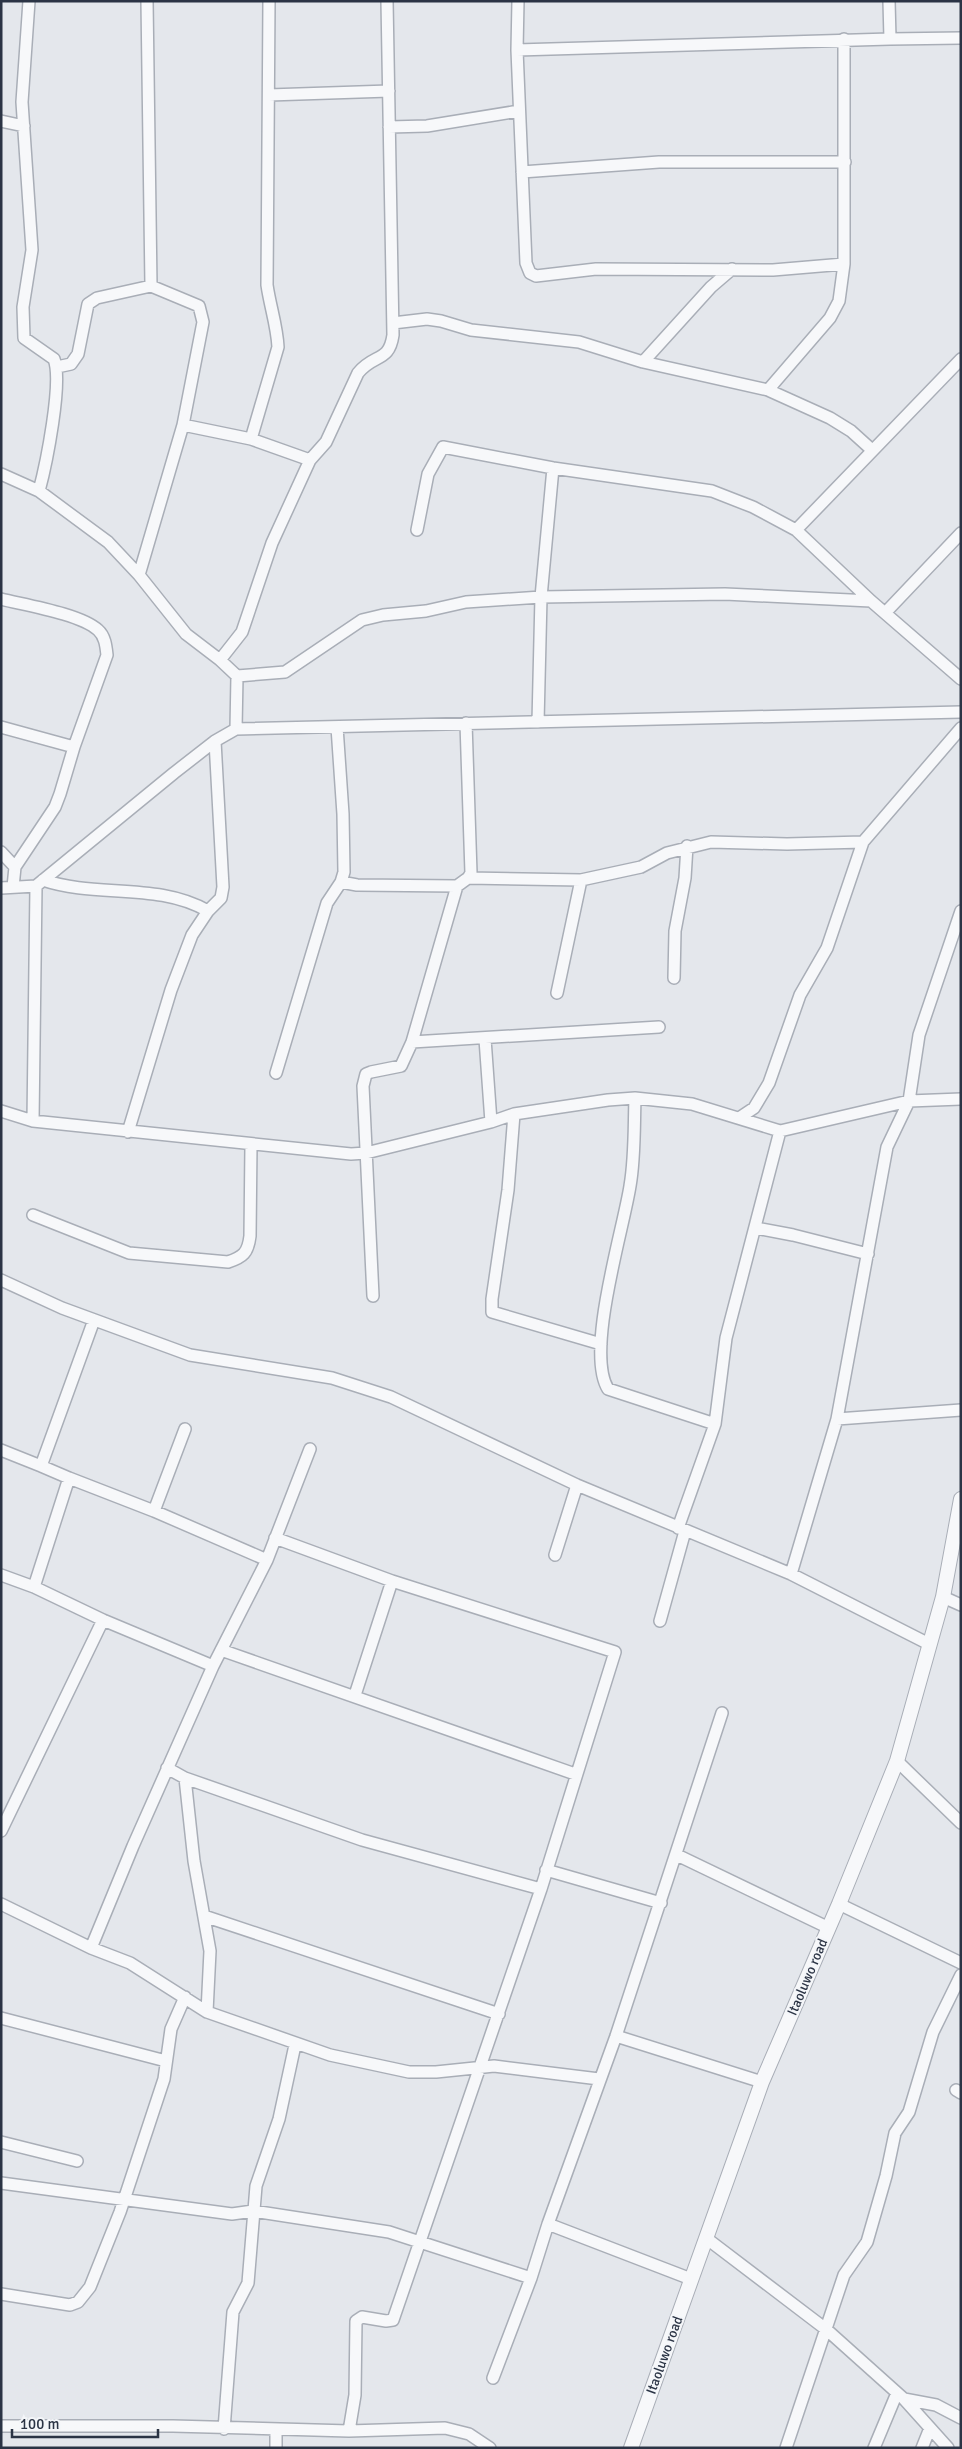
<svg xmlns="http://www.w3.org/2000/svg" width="962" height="2449" viewBox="0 0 962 2449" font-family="Signika,sans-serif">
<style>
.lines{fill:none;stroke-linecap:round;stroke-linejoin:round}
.minor-casing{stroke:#a9aeb7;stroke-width:14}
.tertiary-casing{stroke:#a9aeb7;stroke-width:16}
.minor{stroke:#f7f8fa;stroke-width:11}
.tertiary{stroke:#f7f8fa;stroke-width:14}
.labels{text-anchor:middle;stroke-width:4;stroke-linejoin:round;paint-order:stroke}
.street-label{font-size:14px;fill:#2b3445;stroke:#f4f6f9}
</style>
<rect width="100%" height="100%" fill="#e4e7ec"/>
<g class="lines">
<defs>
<path id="minor" d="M29,1L22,102L32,250L23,307L24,338L54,359C63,382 46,465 39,491
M518,1L517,50L526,263L530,273L536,276L596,269L773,270L844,264
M889,1L890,39L961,38
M517,50L890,39
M269,95L389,91
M1,121L24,126
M389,127L427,126L519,111
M522,172L659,162H845
M393,323L427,319L441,321L471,330L579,342L643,362L768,390L830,418L851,431L872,450
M643,362L711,287L732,269
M57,367L71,364L78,354L88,304L97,298L151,286L147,1
M768,390L830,318L839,301L844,264V39
M183,425L251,439L310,460
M251,439L278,347C277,326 270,306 267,285L269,1
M1,474L39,491L108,542L139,575L186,634L220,660L237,676L236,729L961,712
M417,530L428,474L443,447L553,468L712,491L753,507L796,530L871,601L961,679
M796,530L961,359
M139,575L183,425L203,322L199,306L151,286
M1,599C25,605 81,614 98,630C105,636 106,646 107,655L74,747L60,794L55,807L15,867L13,887
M885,613L961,533
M220,660L242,632L272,543L310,460L326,442L358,373C374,353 389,363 393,335L387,1
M237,676L285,672L362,620L383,615L426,611L466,602L541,597L725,594L871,601
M538,722L541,597L553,468
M1,727L74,747
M1,852L15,867
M468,878L581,880L641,867L667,853L711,842L787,844L863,842
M43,880C96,898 158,882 208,911
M341,882L357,885L457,886
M1,888L36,886L174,773L215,741L236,729
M961,911L919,1035L909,1101L887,1147L837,1419L961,1410
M674,978L675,931L685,878L687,846
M557,993L581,880
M485,1039L491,1122
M412,1042L659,1027
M276,1073L327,903L341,882L344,872L343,814L337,727
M635,1098C634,1127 635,1158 630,1186C623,1231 585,1352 608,1389L715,1424
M1,1111L33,1121L351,1154L366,1153L491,1122L514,1114L608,1100L635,1098L692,1104L780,1131L909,1101L961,1099
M514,1114L508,1190L492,1299V1312L601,1344
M739,1118L754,1108L769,1083L800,995L827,948L863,842L961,728
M33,1121L36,886
M128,1132L171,990L192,935L208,911L221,898L223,887L215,741
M33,1215L129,1253L228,1262C243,1257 248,1253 250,1236L251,1145
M756,1228L793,1235L868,1254
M1,1280L62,1308L190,1355L332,1378L391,1397L577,1485L791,1574L929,1644
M373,1296L363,1086L366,1074L371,1072L401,1066L412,1042L457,886L468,878L471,873L466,723
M94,1320L41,1466L69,1478L34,1587L103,1620L213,1666
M1,1450L41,1466
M69,1478L154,1511L267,1560
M154,1511L185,1429
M678,1528L715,1424L726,1338L780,1131
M275,1538L392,1581L615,1652L541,1889L393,2320L386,2321L362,2317L356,2321L355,2395L349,2431
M555,1555L577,1485
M791,1574L837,1419
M1,1575L34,1587
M943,1597L961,1605
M660,1621L685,1531
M221,1650L575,1774
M355,1695L392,1581
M897,1761L961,1823
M167,1768L185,1778L362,1840L541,1889
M185,1778L194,1861L210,1951L207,2012
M1,1831L103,1620
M677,1855L829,1928
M546,1870L661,1903
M1,1904L91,1948L130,1963L207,2012L330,2055L409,2072H436L494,2066L599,2079
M839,1904L961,1963
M204,1916L499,2014
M91,1948L133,1846L213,1666L267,1560L310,1449
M1,2018L166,2061
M616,2036L762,2082
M956,2090L961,2093
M1,2142L77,2161
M1,2183L232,2214L253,2211L389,2232L531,2278
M548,2224L691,2279
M706,2238L827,2330L904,2399L936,2405L961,2418
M1,2294L70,2305L78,2302L90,2287L120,2212L164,2079L171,2029L185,1997
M493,2378L531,2278L548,2224L616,2036L722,1713
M904,2399L948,2448
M1,2426H173L349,2431L445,2428L469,2434L490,2448
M224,2429L233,2312L248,2283L256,2186L279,2119L295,2045
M276,2448V2430
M786,2448L844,2275L867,2242L886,2176L895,2133L909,2112L933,2032L961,1975
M874,2448L897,2393
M922,2448L930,2428"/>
<path id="tertiary" d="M631,2448L762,2082L839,1904L897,1761L943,1597L961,1499"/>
</defs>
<use href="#minor" class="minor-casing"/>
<use href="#tertiary" class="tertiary-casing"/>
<use href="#minor" class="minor"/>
<use href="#tertiary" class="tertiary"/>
</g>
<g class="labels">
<g class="street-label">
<text transform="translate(807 1977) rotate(-67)" y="5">Itaoluwo road</text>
<text transform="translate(664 2355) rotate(-70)" y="5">Itaoluwo road</text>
</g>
</g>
<rect width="962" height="2449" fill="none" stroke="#2b3445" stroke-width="5"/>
<path d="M12 2429v8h146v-8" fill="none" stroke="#2b3445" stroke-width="2.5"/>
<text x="20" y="2429" font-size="15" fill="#2b3445" stroke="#f4f6f9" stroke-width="4" paint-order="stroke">100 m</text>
</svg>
